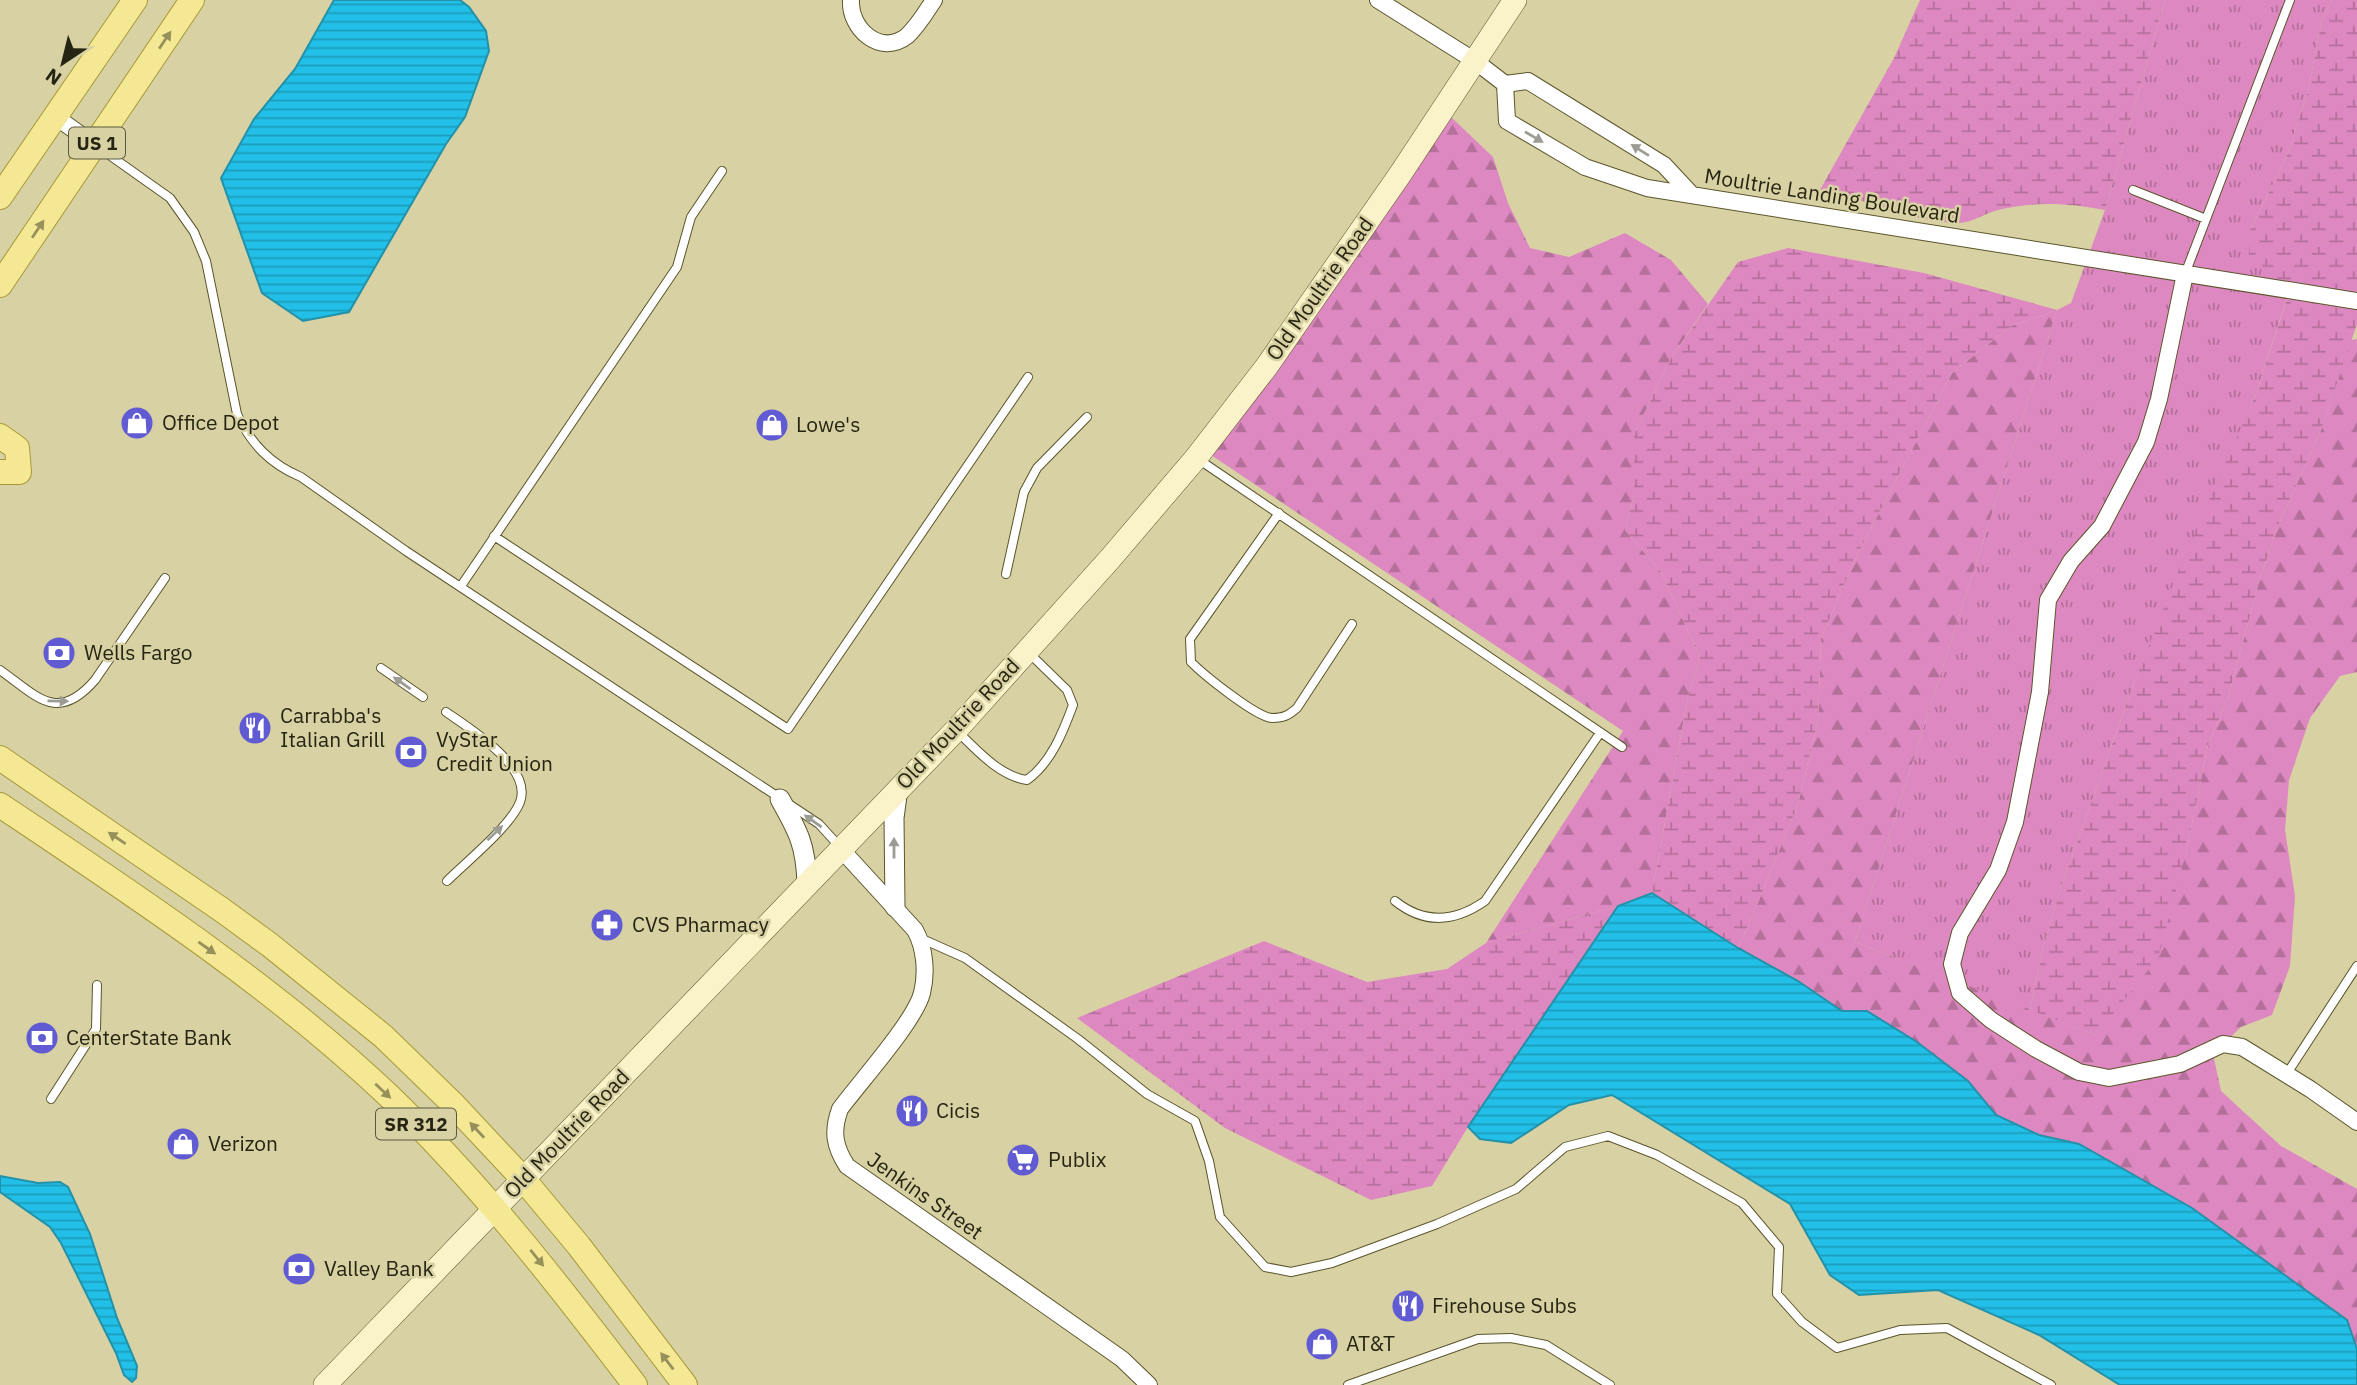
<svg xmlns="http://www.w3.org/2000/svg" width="2357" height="1385" viewBox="0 0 2357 1385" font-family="'IBM Plex Sans',sans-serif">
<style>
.grass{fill:url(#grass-tufts)}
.forest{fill:url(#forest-firs)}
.wetland{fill:url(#wetland-marsh)}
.water{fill:url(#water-rules);stroke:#2391a8;stroke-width:2}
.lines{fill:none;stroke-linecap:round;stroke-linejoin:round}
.service-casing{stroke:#5b552b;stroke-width:10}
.minor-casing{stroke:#5b552b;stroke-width:18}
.tertiary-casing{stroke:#5b552b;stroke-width:21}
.secondary-casing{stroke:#5b552b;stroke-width:24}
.primary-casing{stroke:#a79938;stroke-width:26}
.service{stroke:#fff;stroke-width:8}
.minor{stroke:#fff;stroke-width:16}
.tertiary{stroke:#fff;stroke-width:19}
.secondary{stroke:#faf3ca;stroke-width:23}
.primary{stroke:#f4e894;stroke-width:24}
.oneway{fill:#97905a}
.oneway2{fill:#9d9c94}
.labels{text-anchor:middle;stroke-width:5;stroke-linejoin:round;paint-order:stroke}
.shield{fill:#d7d1a3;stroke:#5b583e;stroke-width:2}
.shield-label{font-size:19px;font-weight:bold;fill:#262412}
.street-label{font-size:21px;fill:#262412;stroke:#d7d1a3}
.poi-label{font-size:21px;fill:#262412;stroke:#d7d1a3;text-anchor:start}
</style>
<defs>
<pattern id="grass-tufts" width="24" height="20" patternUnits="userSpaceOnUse" patternTransform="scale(1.75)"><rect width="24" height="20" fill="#de88c1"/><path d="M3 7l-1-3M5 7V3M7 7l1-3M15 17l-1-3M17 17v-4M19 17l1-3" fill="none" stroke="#b46f9b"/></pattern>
<pattern id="forest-firs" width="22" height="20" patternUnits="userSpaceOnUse" patternTransform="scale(1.75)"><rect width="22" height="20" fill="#de88c1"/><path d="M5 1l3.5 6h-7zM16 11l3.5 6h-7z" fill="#b46f9b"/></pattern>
<pattern id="wetland-marsh" width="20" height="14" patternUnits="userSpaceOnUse" patternTransform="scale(1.75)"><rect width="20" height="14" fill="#de88c1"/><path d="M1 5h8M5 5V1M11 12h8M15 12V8" fill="none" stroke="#b46f9b"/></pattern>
<pattern id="water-rules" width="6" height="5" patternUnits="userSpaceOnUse" patternTransform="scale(1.75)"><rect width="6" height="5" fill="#22c0e8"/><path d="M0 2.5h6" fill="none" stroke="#1d9cbb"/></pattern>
</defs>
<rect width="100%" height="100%" fill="#d7d1a3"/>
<path class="grass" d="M2165,0H2332L2322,19L2308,91L2286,158L2250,230V255L2290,288L2256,394L2134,683L2060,890L2042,952L2030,1010L1855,942L2057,310L2071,303L2105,210Z"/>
<path class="forest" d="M1450,116L1493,157L1508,203L1530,248L1569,257L1625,233L1671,260L1708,304L1671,358L1634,435V495L1625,530L1661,572L1700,657L1688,696L1652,893L1618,906L1486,943L1623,731L1211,455Z
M2057,310L1855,942L2096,1035L2186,853L2208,745L2228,698L2258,585L2277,528L2321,430L2351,340L2357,339V672L2340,676L2310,718L2289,780L2285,830L2295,896L2290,966L2272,1015L2241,1027L2213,1054L2221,1091L2281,1146L2357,1189V1349L2347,1320L2079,1144L2039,1135L1995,1115L1968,1081L1917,1042L1867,1011H1842L1798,981L1738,948L1759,900L1798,804L1818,721L1821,638L1858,553L1952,373L2011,326Z"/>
<path class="wetland" d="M1920,0H2165L2105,210C2067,203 2036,201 1998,210C1985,213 1970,224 1957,223C1910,221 1866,199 1820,190L1894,58Z
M2332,0H2357V324L2321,430L2277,528L2258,585L2228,698L2208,745L2186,853L2158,958L2096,1035L2030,1010L2042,952L2060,890L2134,683L2185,554L2256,394L2290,289L2249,255L2250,230L2286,158L2308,91L2322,19Z
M1788,248L1924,273L2057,310L2011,326L1952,373L1858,553L1821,638L1818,721L1798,804L1759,900L1738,948L1652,893L1688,696L1700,657L1661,572L1625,530L1634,495V435L1671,358L1738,262Z
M1618,906L1468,1127L1432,1186L1371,1200L1225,1128L1077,1018L1264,941L1367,982L1447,969L1486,943Z"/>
<path class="water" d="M334,0H460L469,7L486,31L489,51L465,117L446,144L349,312L303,321L262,293L221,178L254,119L295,69Z
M1652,893L1738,948L1798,981L1842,1011H1867L1917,1042L1968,1081L1996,1115L2039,1135L2079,1144L2192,1208L2347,1320L2357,1349V1385H2120L2039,1335L1938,1290L1859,1295L1830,1275L1790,1204L1612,1095L1569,1105L1511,1143L1480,1139L1468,1127L1618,906Z
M0,1176L38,1183L60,1182L68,1187L90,1234L117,1318L137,1366L136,1378L132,1382L124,1375L116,1353L61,1243L50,1227L0,1192Z"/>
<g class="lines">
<defs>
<path id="service" d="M98,147L170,198L194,232L206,261L237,414C251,444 270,464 301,477L406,551L819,824L840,847
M2133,190L2206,219
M2185,274L2290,0
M1198,459L1622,747
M1279,513L1190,639L1191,662C1204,675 1256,717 1272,718C1284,718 1289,715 1297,708L1352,624
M494,536L788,729L1028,377
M1006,574L1024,492L1037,468L1087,417
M461,586L677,267L691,217L722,171
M381,668L423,697
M0,670C37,696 57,724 95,680L165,578
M446,712C469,728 533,767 520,802C511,826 466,862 447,881
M957,731C977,750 999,776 1027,780C1051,763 1063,732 1073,705L1067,690L1029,653
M1395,901C1425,925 1455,922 1485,901L1600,733
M920,938L965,958L1078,1039L1147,1094L1195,1121L1209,1161L1220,1217L1265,1267L1291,1272L1332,1263L1437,1224L1516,1189L1565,1147L1608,1136L1657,1155L1742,1203L1779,1247L1777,1294L1802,1322L1837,1348L1900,1330L1947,1328L2051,1385
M2286,1075L2357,966
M51,1099L96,1029L97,985
M1348,1385L1478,1339L1511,1338L1546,1345L1610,1385"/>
<path id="minor" d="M851,0C849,28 880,57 907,36C918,26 926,12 934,0
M1378,0L1475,61L1505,84
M1505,84L1507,121L1585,167L1647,188L2357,301
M1505,84L1528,81L1664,165L1691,194
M56,117L95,145
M2185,274L2159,399L2146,442L2102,526L2071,561L2048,600L2040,692L2015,822L1998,870L1960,933L1952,964L1960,993L1991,1020L2036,1049L2079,1072L2109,1078L2180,1064L2223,1044L2242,1047L2310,1089L2357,1122
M840,848L915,930C925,948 927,973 922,993C915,1021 859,1083 840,1109C832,1131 834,1146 847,1166L1122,1359L1149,1385"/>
<path id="tertiary" d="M780,799C798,831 806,845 807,884
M895,907L894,818L898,788"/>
<path id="secondary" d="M325,1385L956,730L1109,560L1196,458L1267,366L1401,173L1515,0"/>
<path id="primary" d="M0,197L135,0
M0,285L192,0
M0,436L17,448L19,472H0
M0,758L222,910L270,945L383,1036L452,1103L524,1180L579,1246L685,1385
M0,805C133,894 273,986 389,1096C481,1185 558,1284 635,1385"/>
</defs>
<use href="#service" class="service-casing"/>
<use href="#minor" class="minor-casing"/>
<use href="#tertiary" class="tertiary-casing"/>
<use href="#secondary" class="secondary-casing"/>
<use href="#primary" class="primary-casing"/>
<use href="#service" class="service"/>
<use href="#minor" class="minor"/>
<use href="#tertiary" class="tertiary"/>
<use href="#secondary" class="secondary"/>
<use href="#primary" class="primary"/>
</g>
<defs><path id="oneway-solid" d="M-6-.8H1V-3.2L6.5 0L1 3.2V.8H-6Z" transform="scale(1.75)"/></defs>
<g class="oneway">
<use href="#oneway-solid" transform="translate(165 40) rotate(-56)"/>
<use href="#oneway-solid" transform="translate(38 229) rotate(-56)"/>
<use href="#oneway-solid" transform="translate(117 838) rotate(-146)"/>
<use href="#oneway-solid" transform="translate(207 948) rotate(35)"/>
<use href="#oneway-solid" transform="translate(383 1091) rotate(43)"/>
<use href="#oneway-solid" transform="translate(477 1130) rotate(-133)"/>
<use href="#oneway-solid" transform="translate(537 1258) rotate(51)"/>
<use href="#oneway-solid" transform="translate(667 1361) rotate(-127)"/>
</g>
<g class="oneway2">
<use href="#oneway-solid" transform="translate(1534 137) rotate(30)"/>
<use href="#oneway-solid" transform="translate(1640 150) rotate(-148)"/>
<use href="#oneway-solid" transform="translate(402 683) rotate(-145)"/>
<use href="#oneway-solid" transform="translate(58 701) rotate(1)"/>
<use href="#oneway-solid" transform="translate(813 821) rotate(-145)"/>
<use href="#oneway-solid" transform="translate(495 833) rotate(-44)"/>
<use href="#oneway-solid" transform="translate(894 848) rotate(-90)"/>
</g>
<defs>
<symbol id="shop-disc" viewBox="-11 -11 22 22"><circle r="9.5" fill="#605ad3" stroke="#d7d1a3"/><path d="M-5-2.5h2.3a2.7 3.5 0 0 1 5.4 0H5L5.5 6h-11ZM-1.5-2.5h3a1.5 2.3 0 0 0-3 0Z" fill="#fff"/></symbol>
<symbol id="bank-disc" viewBox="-11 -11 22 22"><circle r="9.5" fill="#605ad3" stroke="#d7d1a3"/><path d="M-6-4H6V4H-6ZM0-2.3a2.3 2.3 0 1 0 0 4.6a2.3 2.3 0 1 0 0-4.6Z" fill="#fff"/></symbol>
<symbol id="restaurant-disc" viewBox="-11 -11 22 22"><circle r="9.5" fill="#605ad3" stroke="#d7d1a3"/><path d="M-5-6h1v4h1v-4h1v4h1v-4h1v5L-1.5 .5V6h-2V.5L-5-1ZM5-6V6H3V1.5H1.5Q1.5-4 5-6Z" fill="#fff"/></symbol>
<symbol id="pharmacy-disc" viewBox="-11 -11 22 22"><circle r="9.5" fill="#605ad3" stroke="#d7d1a3"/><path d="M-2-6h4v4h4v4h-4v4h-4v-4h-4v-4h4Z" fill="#fff"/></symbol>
<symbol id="supermarket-disc" viewBox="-11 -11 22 22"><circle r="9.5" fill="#605ad3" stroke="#d7d1a3"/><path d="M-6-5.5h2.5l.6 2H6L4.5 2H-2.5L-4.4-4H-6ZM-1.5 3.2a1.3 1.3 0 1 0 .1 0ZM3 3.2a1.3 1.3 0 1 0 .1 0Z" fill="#fff"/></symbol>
</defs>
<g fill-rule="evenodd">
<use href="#shop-disc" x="118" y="404" width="38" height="38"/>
<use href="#shop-disc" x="753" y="406" width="38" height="38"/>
<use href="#bank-disc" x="40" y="634" width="38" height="38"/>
<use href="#restaurant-disc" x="236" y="709" width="38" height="38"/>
<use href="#bank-disc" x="392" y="733" width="38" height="38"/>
<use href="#pharmacy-disc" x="588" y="906" width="38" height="38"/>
<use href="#bank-disc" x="23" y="1019" width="38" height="38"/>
<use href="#restaurant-disc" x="893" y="1092" width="38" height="38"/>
<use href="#shop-disc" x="164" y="1125" width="38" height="38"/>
<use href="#supermarket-disc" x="1004" y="1141" width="38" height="38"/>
<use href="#bank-disc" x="280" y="1250" width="38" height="38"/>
<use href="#restaurant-disc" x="1389" y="1287" width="38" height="38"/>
<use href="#shop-disc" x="1303" y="1325" width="38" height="38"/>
</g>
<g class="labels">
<g class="shield">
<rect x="69" y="127.5" width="56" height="31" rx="5"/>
<rect x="376" y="1108.5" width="80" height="31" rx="5"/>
</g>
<g class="shield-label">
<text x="97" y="150">US 1</text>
<text x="416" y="1131">SR 312</text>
</g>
<g class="street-label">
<text transform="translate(1832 196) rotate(9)" y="7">Moultrie Landing Boulevard</text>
<text transform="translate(1320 289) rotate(-55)" y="7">Old Moultrie Road</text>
<text transform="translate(958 724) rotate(-47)" y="7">Old Moultrie Road</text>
<text transform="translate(567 1134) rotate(-46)" y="7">Old Moultrie Road</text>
<text transform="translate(925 1196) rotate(35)" y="7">Jenkins Street</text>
</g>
<g class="poi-label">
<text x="162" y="430">Office Depot</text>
<text x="796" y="432">Lowe's</text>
<text x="84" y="660">Wells Fargo</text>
<text x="280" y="723">Carrabba's<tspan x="280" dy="24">Italian Grill</tspan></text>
<text x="436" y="747">VyStar<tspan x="436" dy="24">Credit Union</tspan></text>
<text x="632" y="932">CVS Pharmacy</text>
<text x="66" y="1045">CenterState Bank</text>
<text x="936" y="1118">Cicis</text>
<text x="208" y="1151">Verizon</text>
<text x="1048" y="1167">Publix</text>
<text x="324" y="1276">Valley Bank</text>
<text x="1432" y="1313">Firehouse Subs</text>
<text x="1346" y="1351">AT&amp;T</text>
</g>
</g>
<g transform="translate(63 63) rotate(215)" stroke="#d7d1a3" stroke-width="5" paint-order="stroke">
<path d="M0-5L12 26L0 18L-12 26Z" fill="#262412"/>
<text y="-10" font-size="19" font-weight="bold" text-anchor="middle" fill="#262412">N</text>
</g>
</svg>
